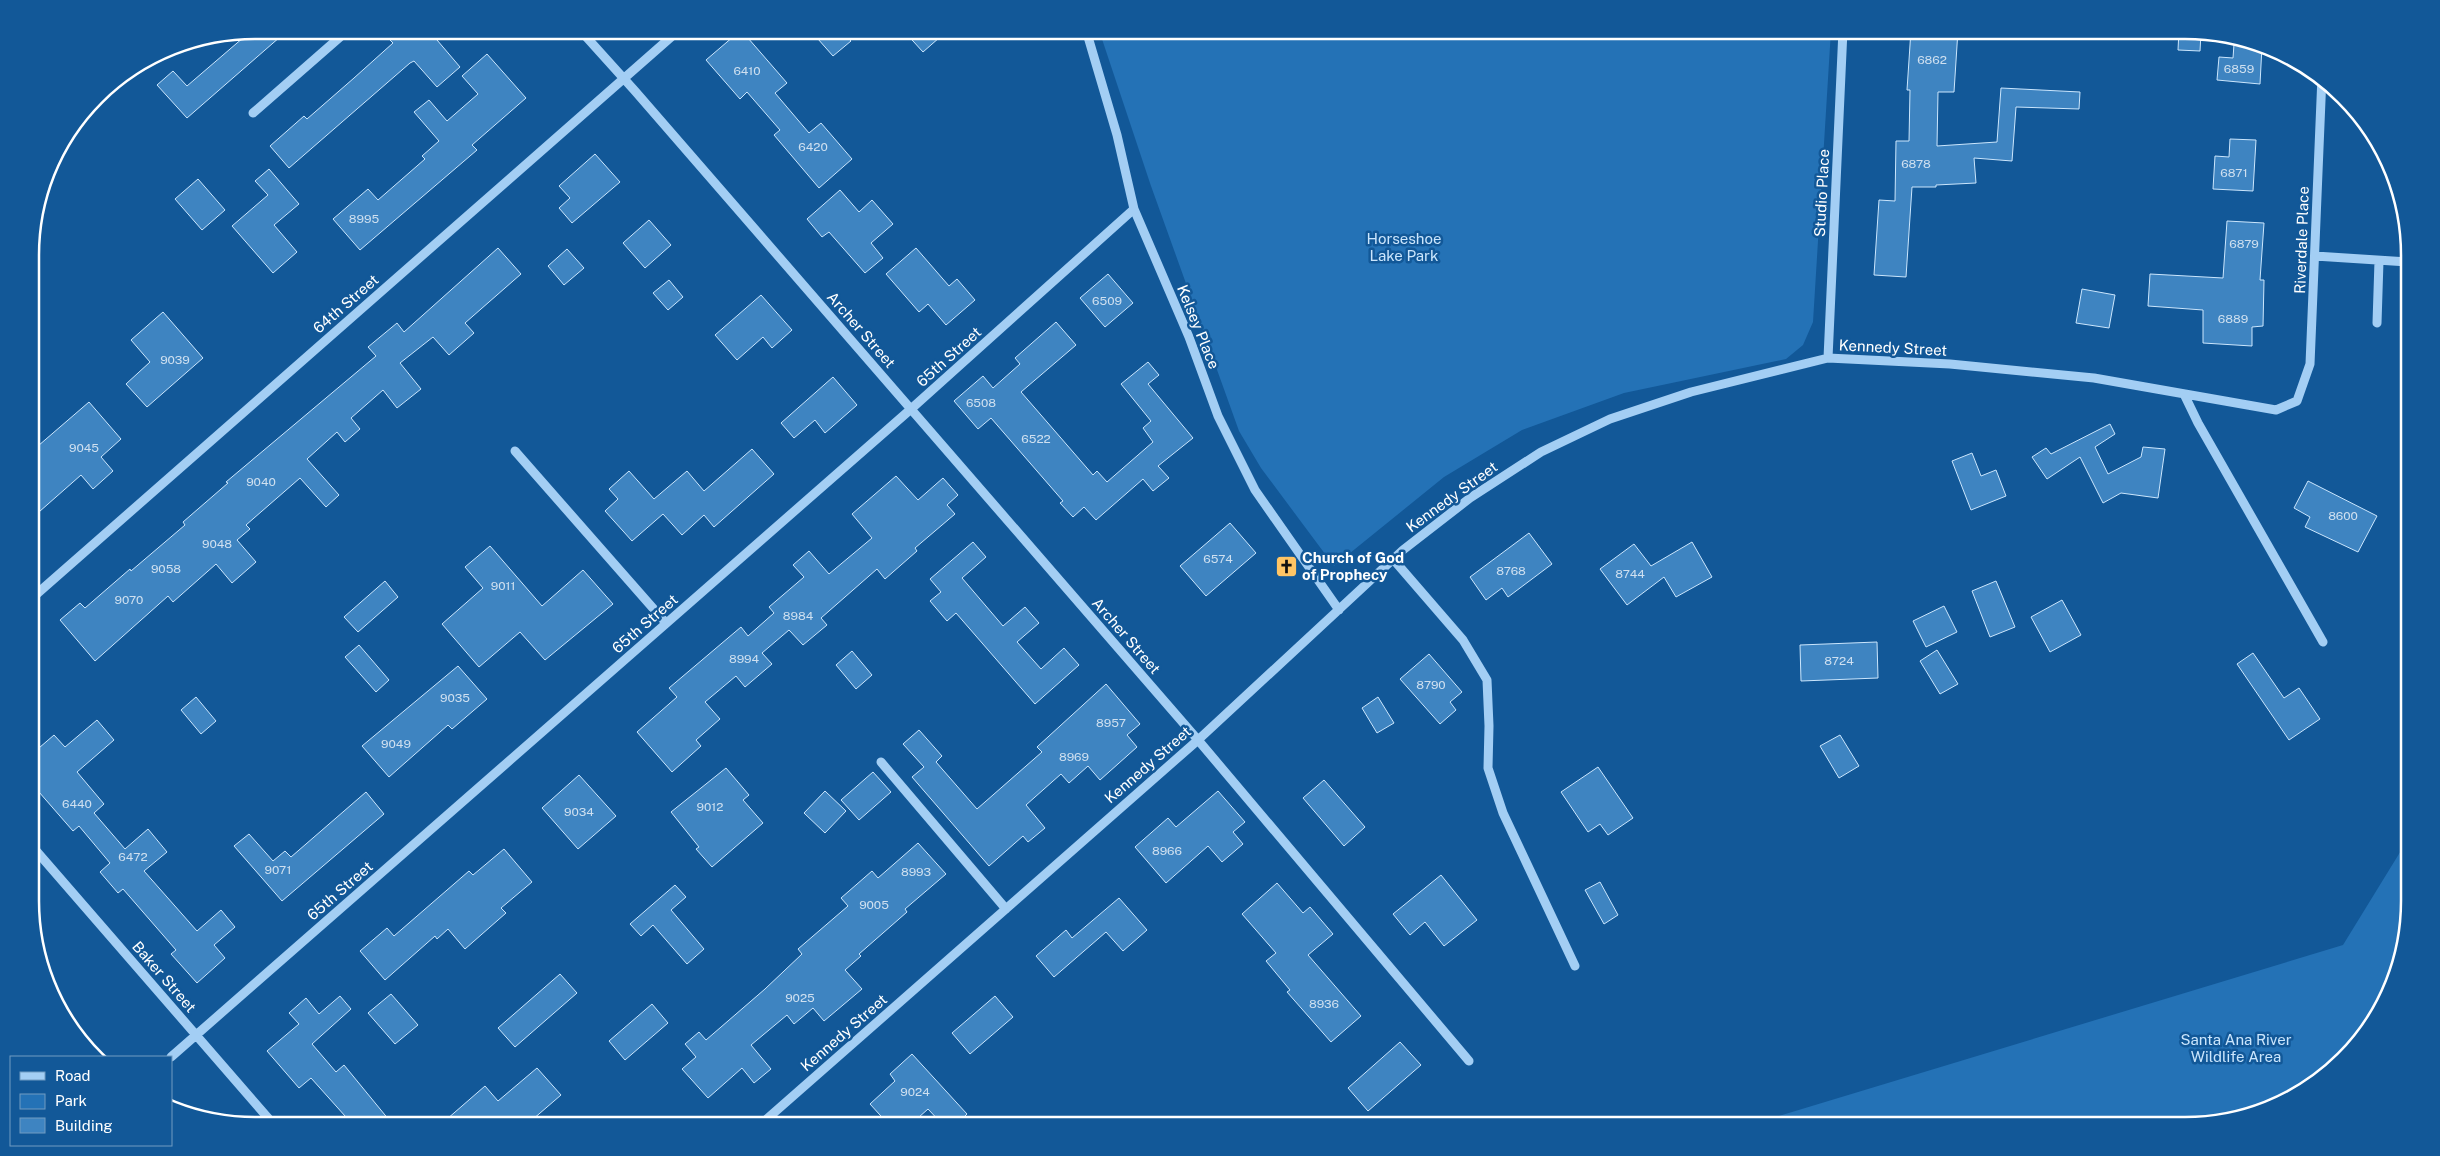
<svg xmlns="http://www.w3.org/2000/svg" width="2440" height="1156" viewBox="0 0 2440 1156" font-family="'Public Sans',sans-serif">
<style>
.green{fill:#2472b6}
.building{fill:#3e84c1;stroke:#cbe6fd}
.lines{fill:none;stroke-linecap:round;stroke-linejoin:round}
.minor{stroke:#a3cef4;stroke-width:9}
.labels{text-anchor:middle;stroke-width:5;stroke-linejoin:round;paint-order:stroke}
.number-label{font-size:12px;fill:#cfe0f0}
.street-label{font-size:15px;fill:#fff;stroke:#125898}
.park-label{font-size:15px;fill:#cbe6fd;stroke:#125898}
.poi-label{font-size:15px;font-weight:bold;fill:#fff;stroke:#125898;text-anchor:start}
.rim{fill:none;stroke:#fff;stroke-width:2.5}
</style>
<rect width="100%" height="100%" fill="#125898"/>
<path class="green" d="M1099,30H1831L1813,322L1803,345L1786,359L1624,393L1522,430L1444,477L1334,566L1261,468L1239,431L1151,186Z
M2410,836V902L2393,988L2354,1049L2310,1088L2258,1114L2200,1126H1746L2343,945Z"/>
<path class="building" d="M254,30H288L187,118L157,85L173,71L187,86L251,31Z
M401,30H449L437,40L460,67L437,87L414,61L410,63L289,168L270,146L304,116L307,119L354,78L393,43L390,40Z
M741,30L787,83L775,93L809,133L821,123L852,159L819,188L774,135L780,130L747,92L740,99L706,60Z
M810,30H841L851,41L833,56Z
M903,30H948L923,52Z
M1911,30H1958L1954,92H1938L1937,146L1997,142L2001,88L2080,92L2079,109L2016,107L2012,161L1974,158L1976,183L1936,185V187H1912L1906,277L1874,275L1879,200L1895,201L1896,141H1909L1910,90H1907Z
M2179,30L2201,33L2200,51L2178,50Z
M2234,44L2262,46L2260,84L2217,80L2219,57L2233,58Z
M487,54L526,98L472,145L477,150L360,250L333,219L368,189L378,200L425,159L422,156L439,141L414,112L429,100L447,121L478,94L462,76Z
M2230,139L2256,140L2253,191L2213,189L2215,156L2229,157Z
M595,154L620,182L572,223L559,208L570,198L559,186Z
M269,169L299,204L274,225L297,252L273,273L232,226L268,195L255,181Z
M198,179L225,210L202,230L175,199Z
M840,190L859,212L872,200L893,224L871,243L883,258L865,273L829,232L822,237L807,219Z
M649,220L671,245L645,268L623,243Z
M2227,221L2264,223L2260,280H2264L2263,326L2252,327V346L2203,343V310L2148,306L2150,274L2223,278Z
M498,248L521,274L465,323L474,333L449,355L433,337L400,363L421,389L397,408L383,390L351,418L360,429L345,442L337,432L307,459L339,495L326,507L300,478L246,525L250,529L237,540L256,562L232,583L216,564L173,602L168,596L95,661L60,620L80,603L85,608L130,569L131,571L185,525L183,522L228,483L226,482L376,356L368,347L397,323L404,332Z
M916,248L949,286L957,279L975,300L946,325L928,304L919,312L886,274Z
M567,249L584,268L564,285L548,266Z
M1108,274L1133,303L1105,327L1080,298Z
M669,280L683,297L668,310L653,293Z
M2082,289L2115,295L2109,328L2076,323Z
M761,295L792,330L772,348L763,337L737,360L715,335Z
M163,312L203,358L147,407L126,384L150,362L131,340Z
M1056,322L1076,345L1021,392L1093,475L1097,471L1107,482L1153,442L1143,428L1151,421L1121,384L1148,362L1159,375L1148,384L1193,438L1158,466L1169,478L1153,491L1143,479L1096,520L1084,507L1073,517L1060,503L1063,501L991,418L978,429L954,401L983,376L993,388L1020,364L1015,358Z
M833,377L857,405L825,433L815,420L794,438L781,423Z
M89,402L121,439L101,457L113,471L93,489L81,475L31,519V452Z
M2110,424L2115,434L2095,447L2108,474L2141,457L2143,447L2165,449L2158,498L2121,493L2103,503L2080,457L2047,479L2032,457L2046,448L2051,454Z
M752,449L774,474L714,527L704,515L682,535L663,514L632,541L605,511L618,499L609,489L629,471L654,499L687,471L704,491Z
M1972,453L1981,476L1996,470L2006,496L1971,510L1952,461Z
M896,476L918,500L943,478L958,495L947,505L955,514L915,548L917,551L885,579L877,569L821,618L827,625L803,645L789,630L762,653L772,664L745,687L736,676L705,702L720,719L696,740L701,746L672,772L637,732L677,697L669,688L741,627L748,636L774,613L769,607L804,577L793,565L809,551L829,574L872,538L852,514Z
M2308,481L2377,516L2358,552L2305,527L2310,517L2294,508Z
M1230,523L1256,553L1206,596L1180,566Z
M1529,533L1552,564L1508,597L1502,588L1486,600L1470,577Z
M973,542L986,557L962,578L1003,626L1025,607L1039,623L1017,642L1041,669L1064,648L1079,665L1035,704L956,613L947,621L930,601L941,592L930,579Z
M1692,542L1712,577L1676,597L1664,577L1627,605L1600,569L1634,544L1651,566Z
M490,546L542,606L583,570L613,604L545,660L520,632L479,667L442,624L483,588L465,567Z
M385,581L398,597L358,632L344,617Z
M1996,581L2015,627L1990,637L1972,591Z
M2062,600L2081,635L2050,652L2031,617Z
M1944,606L1957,632L1926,647L1913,621Z
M1877,642L1878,678L1801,681L1800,645Z
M359,645L389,680L376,692L345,657Z
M1937,650L1958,684L1940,694L1920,661Z
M852,651L872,675L856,689L836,665Z
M2253,653L2284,698L2299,688L2320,719L2289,740L2237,664Z
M1429,654L1462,692L1450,702L1456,710L1440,724L1400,679Z
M458,666L487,699L452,729L448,725L389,777L362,746Z
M1106,684L1140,724L1127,735L1137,747L1100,780L1088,766L1069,783L1061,774L1026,805L1045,828L1028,842L1023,836L989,866L912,777L924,767L903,744L919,730L942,756L936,762L977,809L1042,752L1037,747Z
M196,697L216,721L201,734L181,710Z
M1378,697L1394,723L1377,733L1362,708Z
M97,720L114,740L77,772L104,804L94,813L125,849L148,829L167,852L144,871L197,931L221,910L235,927L214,945L225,958L197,983L171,954L176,950L123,889L118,893L100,872L110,863L79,826L73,831L32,784V754L54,735L65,747Z
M1840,735L1859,766L1839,778L1820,746Z
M1598,767L1633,818L1608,835L1600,824L1588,832L1561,792Z
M726,768L749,795L743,800L763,823L712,867L696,849L699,847L671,812Z
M873,772L891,792L859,820L841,800Z
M579,775L616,816L578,849L542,808Z
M1324,780L1365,827L1344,846L1303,798Z
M825,791L846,811L825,833L804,813Z
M1218,791L1245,822L1233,832L1243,844L1222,862L1208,846L1166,883L1135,847L1168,818L1176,827Z
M366,792L384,814L282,901L234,846L249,834L273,861L285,851L291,857Z
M918,843L946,874L905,909L907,912L859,954L861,956L845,970L862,989L824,1021L813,1008L794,1024L787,1015L751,1045L771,1069L754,1083L742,1068L708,1098L682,1069L696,1057L685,1044L699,1032L706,1040L765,989L802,954L798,949L848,906L841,898L872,871L878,878Z
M504,849L532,882L501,908L506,913L465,949L448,929L437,939L435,936L385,980L360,951L387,928L394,936L469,871L473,875Z
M1441,875L1477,920L1444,946L1425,922L1410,935L1393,914Z
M1600,882L1618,915L1604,924L1585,890Z
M1277,883L1303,913L1310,907L1333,934L1308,955L1361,1016L1331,1042L1287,992L1290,990L1266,961L1276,953L1242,914Z
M675,885L686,897L671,910L704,949L687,964L653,925L641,936L630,924Z
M1119,898L1147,930L1123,951L1106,932L1054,977L1036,956L1066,930L1072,938Z
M560,974L577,993L515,1047L498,1028Z
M391,994L418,1025L395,1044L368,1013Z
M340,996L351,1009L312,1044L336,1072L344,1065L394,1126H354L311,1078L299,1088L267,1051L299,1024L289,1013L306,998L319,1014Z
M995,996L1013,1017L970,1054L952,1033Z
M652,1004L668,1023L625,1060L609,1041Z
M1400,1042L1421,1065L1368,1111L1348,1088Z
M912,1054L967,1114L955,1126H944L928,1109L909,1126H890L870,1104L895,1081L890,1074Z
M537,1068L561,1095L525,1126H439L485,1086L498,1101Z"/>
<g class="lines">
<path class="minor" d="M580,30L635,91L1198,740L1469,1061
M1086,30L1117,135L1134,209L1189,337L1218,416L1255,490L1339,610
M253,113L348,30
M2315,256L2408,262
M2377,323L2379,261
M1828,358L1843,30
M2184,394L2198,423L2323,642
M515,451L666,623
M1393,559L1463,640L1487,680L1489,726L1488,768L1503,813L1575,966
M31,599L679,30
M881,762L1006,909
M32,846L275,1126
M171,1057L911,409L1134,209
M759,1126L1198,740L1403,550L1470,498L1541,452L1610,419L1691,392L1828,358L1950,364L2094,378L2276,410L2297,401L2310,364L2322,76"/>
</g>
<defs>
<symbol id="church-square" viewBox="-11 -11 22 22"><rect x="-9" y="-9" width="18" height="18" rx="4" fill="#ffc565" stroke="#125898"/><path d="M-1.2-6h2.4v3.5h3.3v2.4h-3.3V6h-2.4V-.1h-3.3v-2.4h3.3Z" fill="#111"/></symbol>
</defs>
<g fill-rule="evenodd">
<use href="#church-square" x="1274" y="554" width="25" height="25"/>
</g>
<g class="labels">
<g class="number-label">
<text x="1932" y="64">6862</text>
<text x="2239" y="73">6859</text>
<text x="747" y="75">6410</text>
<text x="813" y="151">6420</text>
<text x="1916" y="168">6878</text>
<text x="2234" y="177">6871</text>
<text x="364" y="223">8995</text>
<text x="2244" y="248">6879</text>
<text x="1107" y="305">6509</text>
<text x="2233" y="323">6889</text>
<text x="175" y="364">9039</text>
<text x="981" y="407">6508</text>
<text x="1036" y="443">6522</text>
<text x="84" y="452">9045</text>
<text x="261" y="486">9040</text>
<text x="2343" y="520">8600</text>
<text x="217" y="548">9048</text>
<text x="1218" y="563">6574</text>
<text x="166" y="573">9058</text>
<text x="1511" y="575">8768</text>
<text x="1630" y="578">8744</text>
<text x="503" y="590">9011</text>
<text x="129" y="604">9070</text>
<text x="798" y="620">8984</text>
<text x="744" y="663">8994</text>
<text x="1839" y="665">8724</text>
<text x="1431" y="689">8790</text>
<text x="455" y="702">9035</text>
<text x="1111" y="727">8957</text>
<text x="396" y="748">9049</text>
<text x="1074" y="761">8969</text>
<text x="77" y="808">6440</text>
<text x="710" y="811">9012</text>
<text x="579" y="816">9034</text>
<text x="1167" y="855">8966</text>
<text x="133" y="861">6472</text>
<text x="278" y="874">9071</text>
<text x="916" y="876">8993</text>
<text x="874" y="909">9005</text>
<text x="800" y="1002">9025</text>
<text x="1324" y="1008">8936</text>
<text x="915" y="1096">9024</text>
</g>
<g class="street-label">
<text transform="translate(1822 193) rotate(-87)" y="5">Studio Place</text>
<text transform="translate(2302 240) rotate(-88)" y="5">Riverdale Place</text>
<text transform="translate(346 304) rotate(-41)" y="5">64th Street</text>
<text transform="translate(1198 327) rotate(68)" y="5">Kelsey Place</text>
<text transform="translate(861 330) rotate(49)" y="5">Archer Street</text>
<text transform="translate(1893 348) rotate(3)" y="5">Kennedy Street</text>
<text transform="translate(949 357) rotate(-42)" y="5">65th Street</text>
<text transform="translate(1452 497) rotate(-36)" y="5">Kennedy Street</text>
<text transform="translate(645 624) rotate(-41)" y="5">65th Street</text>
<text transform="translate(1126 636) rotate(49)" y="5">Archer Street</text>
<text transform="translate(1148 765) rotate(-41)" y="5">Kennedy Street</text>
<text transform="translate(340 891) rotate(-41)" y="5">65th Street</text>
<text transform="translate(164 977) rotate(49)" y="5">Baker Street</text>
<text transform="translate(844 1033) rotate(-41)" y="5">Kennedy Street</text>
</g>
<g class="park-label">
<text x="1404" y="244">Horseshoe<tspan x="1404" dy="17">Lake Park</tspan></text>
<text x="2236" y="1045">Santa Ana River<tspan x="2236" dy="17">Wildlife Area</tspan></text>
</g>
<g class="poi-label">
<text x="1302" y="563">Church of God<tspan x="1302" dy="17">of Prophecy</tspan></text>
</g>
</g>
<path d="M0 0H2440V1156H0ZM255 39H2185A216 216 0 0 1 2401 255V901A216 216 0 0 1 2185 1117H255A216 216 0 0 1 39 901V255A216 216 0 0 1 255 39Z" fill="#125898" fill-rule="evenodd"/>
<path class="rim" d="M255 39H2185A216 216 0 0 1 2401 255V901A216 216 0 0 1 2185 1117H255A216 216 0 0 1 39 901V255A216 216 0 0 1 255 39Z"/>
<rect x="10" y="1056" width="162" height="90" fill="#125898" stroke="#719bc1"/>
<rect x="20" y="1072" width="25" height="8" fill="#a3cef4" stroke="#719bc1"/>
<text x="55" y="1081" font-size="15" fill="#ffffff">Road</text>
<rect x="20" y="1094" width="25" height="15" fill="#2472b6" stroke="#719bc1"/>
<text x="55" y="1106" font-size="15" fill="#ffffff">Park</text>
<rect x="20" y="1118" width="25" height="15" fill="#3e84c1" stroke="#719bc1"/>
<text x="55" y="1131" font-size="15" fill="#ffffff">Building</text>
</svg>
